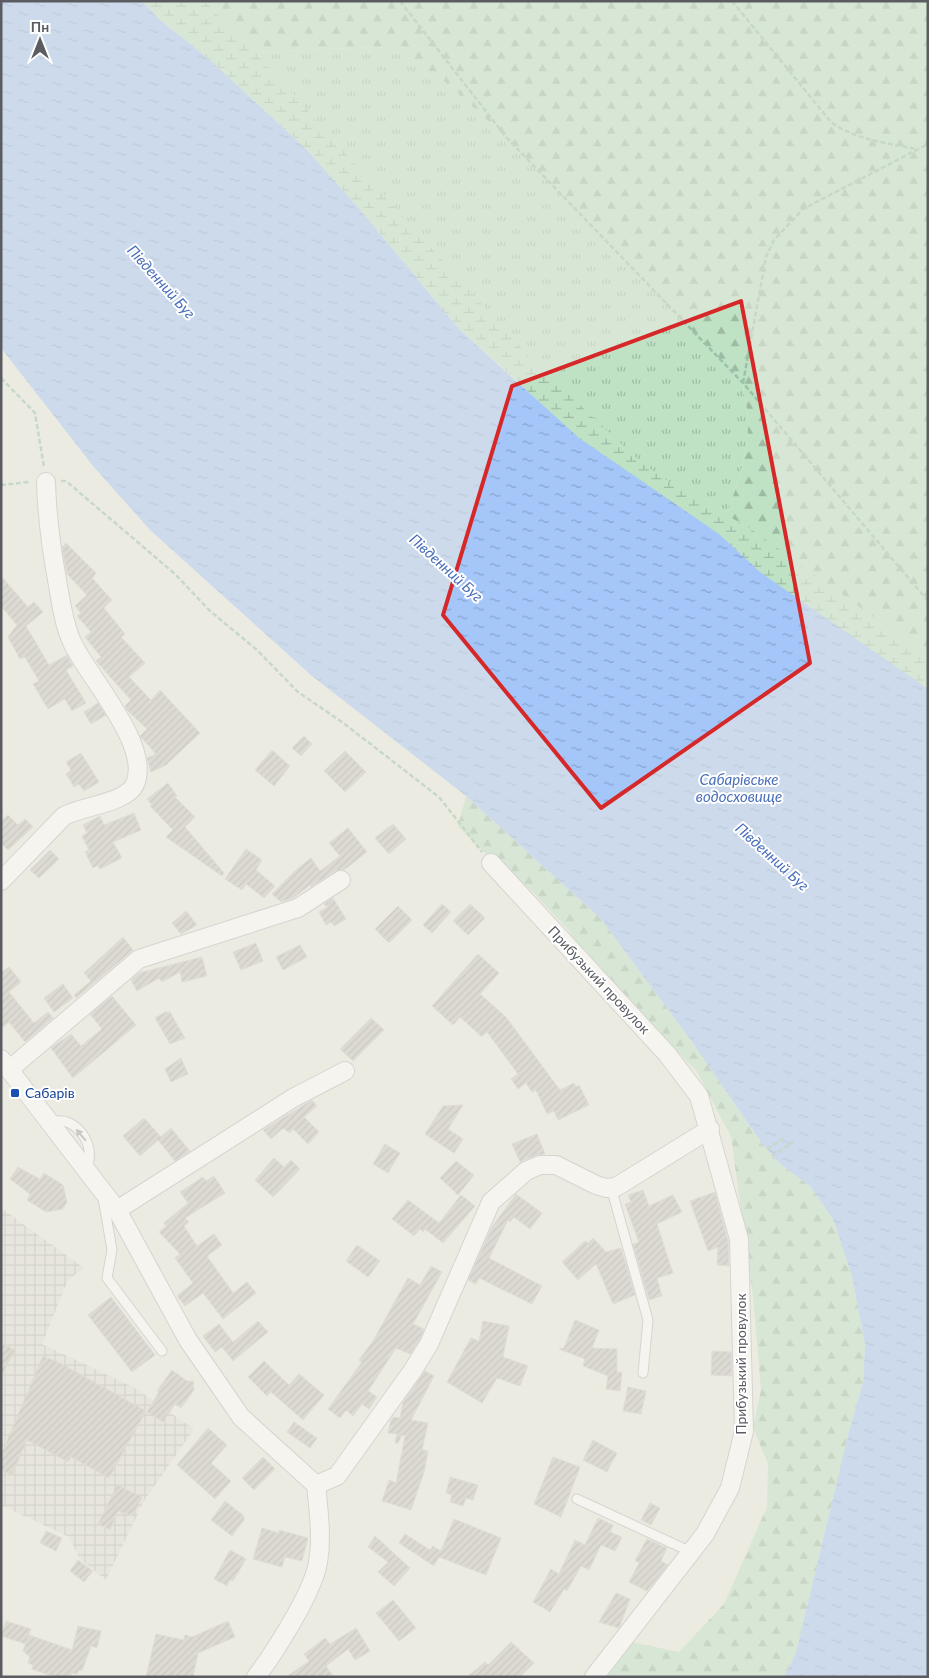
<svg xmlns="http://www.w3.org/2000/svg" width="929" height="1678" viewBox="0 0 929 1678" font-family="Lato,sans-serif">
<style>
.industrial{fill:url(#industrial-grid)}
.grass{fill:url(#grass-tufts)}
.forest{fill:url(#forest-firs)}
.wetland{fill:url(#wetland-marsh)}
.water{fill:url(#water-ripples)}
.building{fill:url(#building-hatch);stroke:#d0cec0}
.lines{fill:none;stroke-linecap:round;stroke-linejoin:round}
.service-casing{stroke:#b7b8bd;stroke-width:11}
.minor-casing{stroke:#b7b8bd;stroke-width:20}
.path{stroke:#99c2ab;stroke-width:2.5;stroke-dasharray:5 2.5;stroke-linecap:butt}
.service{stroke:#fff;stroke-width:9}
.minor{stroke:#fff;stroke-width:18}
.oneway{fill:#9c9da0}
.marked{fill:none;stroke:#d62828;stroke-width:4;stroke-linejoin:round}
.transit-dot{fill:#1a4fb4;stroke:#fff;stroke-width:2}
.labels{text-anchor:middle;stroke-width:4;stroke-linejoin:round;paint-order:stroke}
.street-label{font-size:14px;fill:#5a5c61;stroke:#fff}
.transit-label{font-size:14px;fill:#164399;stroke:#fff;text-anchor:start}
.water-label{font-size:15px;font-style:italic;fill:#496eba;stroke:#fff}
</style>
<defs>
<pattern id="industrial-grid" width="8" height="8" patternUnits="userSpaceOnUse" patternTransform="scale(1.25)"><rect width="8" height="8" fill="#dfded9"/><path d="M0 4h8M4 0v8" fill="none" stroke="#b8b7b3"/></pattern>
<pattern id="grass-tufts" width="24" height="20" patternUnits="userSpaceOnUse" patternTransform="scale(1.25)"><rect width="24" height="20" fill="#bfe2c5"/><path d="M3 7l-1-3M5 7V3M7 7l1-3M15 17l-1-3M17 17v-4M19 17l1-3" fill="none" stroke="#9ebaa3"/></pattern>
<pattern id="forest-firs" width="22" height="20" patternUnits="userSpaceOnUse" patternTransform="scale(1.25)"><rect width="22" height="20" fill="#bfe2c5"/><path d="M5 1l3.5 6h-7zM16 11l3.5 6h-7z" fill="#9ebaa3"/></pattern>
<pattern id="wetland-marsh" width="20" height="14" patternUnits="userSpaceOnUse" patternTransform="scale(1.25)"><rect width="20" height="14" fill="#bfe2c5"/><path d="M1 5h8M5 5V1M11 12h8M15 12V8" fill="none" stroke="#9ebaa3"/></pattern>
<pattern id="water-ripples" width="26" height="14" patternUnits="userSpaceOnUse" patternTransform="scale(1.25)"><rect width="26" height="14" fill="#a4c6f9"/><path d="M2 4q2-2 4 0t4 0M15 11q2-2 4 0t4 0" fill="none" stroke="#89a4cd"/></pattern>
<pattern id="building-hatch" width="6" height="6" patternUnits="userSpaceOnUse" patternTransform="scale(1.25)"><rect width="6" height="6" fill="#c7c5be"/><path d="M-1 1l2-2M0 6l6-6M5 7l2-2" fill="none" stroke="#a5a39e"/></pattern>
</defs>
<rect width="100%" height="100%" fill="#ecebe1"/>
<path class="industrial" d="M1,1208L84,1268L68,1280L42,1344L135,1388L194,1429L144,1501L106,1580L80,1559L69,1537L1,1505Z"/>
<path class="grass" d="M380,47L412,59L444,80L506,137L743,383C744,395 747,407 748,418C749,458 733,498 719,534L621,469L255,52Z"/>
<path class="forest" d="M205,1H928V689L719,534C733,498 749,458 748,418C747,407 744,395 743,383L506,137L444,81L412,59L380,47L255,52Z
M466,796L601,919L692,1042L763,1145L779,1163L810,1186L833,1219L852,1276L865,1345L863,1383L849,1431L796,1654L784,1677H599L627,1641L679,1652L724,1604L767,1507L768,1464L753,1427L761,1390L753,1297L731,1137L696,1070L629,1006L583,954L569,931L531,890L494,862L458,826Z"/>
<path class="wetland" d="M142,1H205L255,52L533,361L642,463L679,489L748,527L928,656V749L769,625L513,377L459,329L356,205L306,149L211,61L159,19Z"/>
<path class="water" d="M1,1H142L159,19L211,61L306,149L356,205L459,329L579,438L719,534L760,572L928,689V1677H784L796,1653L849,1431L863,1383L865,1345L852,1276L833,1219L810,1186L779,1163L763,1145L692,1042L601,919L466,796L312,676L150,530L93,466L1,348Z"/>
<path class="building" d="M66,543L96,573L92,578L112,600L104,608L125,634L121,637L145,663L129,677L151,700L160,690L200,733L166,765L151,772L147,758L156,754L140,736L147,729L127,710L125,706L131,700L96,661L101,657L85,637L91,632L77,616L81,613L75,606L87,595L67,574L62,547Z
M1,576L28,607L34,602L43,612L26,626L49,665L67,655L73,666L66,670L86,703L72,711L65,699L48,709L33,684L39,681L25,657L20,659L8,637L17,625L1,606Z
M98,703L106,715L91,724L84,712Z
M304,736L312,744L301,756L292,748Z
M272,750L290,766L274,786L255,770Z
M345,751L366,772L345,792L324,771Z
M81,753L99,782L84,791L79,784L74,787L66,774L71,770L66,762Z
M168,783L177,796L175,797L195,817L185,827L224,873L222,876L166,837L173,830L150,806L152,805L147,799Z
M134,813L141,830L113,842L122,858L100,869L98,865L93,868L85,852L89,850L82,836L87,833L83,825L100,816L104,825Z
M8,815L18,825L25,819L33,827L8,850L1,843V821Z
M393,824L406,839L389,854L375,838Z
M348,828L367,852L344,870L335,871L311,887L310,885L293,898L281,902L272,894L297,869L311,858L320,871L340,856L329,843Z
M246,849L262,860L256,870L275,886L264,898L246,884L242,890L225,879Z
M50,850L59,859L39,878L30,870Z
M333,898L346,919L334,926L331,922L326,925L319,912L327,907L324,904Z
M442,904L451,912L432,933L423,925Z
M470,904L485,918L468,935L453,921Z
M398,906L412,920L389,943L375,929Z
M186,911L197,925L181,934L172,923Z
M123,937L133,950L76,998L74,995L91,981L84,973Z
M256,943L263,961L241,970L233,952Z
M300,945L307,957L283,970L276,957Z
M478,954L499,973L480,994L506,1017L560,1090L574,1083L576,1087L579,1085L589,1105L558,1120L554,1111L547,1114L536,1090L532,1092L526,1083L518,1089L511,1079L518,1074L487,1032L482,1037L460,1017L453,1025L432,1006Z
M202,957L207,976L182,982L180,972L162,982L159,978L137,991L131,980L139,973Z
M9,967L21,982L9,992L34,1023L48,1012L53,1018L25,1042L9,1022L1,1029V973Z
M63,984L73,998L54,1012L44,998Z
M112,996L136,1025L73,1078L51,1048L71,1034L81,1046L102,1029L90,1014Z
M165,1012H170L185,1038L170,1044L155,1018Z
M371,1018L384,1030L353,1061L340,1049Z
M181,1058L188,1074L171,1082L165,1069Z
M312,1100L317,1106L304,1117L319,1132L308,1144L293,1129L290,1133L283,1128L271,1139L263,1130Z
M463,1105L448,1129L463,1139L454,1153L425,1134L443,1106Z
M144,1118L161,1137L171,1128L190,1151L175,1161L158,1140L140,1156L123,1136Z
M537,1134L545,1154L536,1155L520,1162L512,1144Z
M385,1144L400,1153L388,1173L373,1164Z
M274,1158L284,1167L291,1160L300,1169L273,1197L255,1180Z
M456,1161L474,1175L458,1195L440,1178Z
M18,1167L40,1179L44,1173L63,1185L67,1202L63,1209L46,1212L27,1200L30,1194L10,1179Z
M214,1176L225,1193L185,1218L189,1222L184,1226L197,1246L214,1234L222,1245L207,1256L233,1293L247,1282L256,1293L223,1319L216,1310L218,1308L216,1310L203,1293L185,1306L177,1296L193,1283L175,1258L180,1254L159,1232L166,1226L164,1223L188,1203L180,1192L203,1177L206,1181Z
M643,1190L649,1206L673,1195L682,1212L657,1224L673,1273L657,1278L662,1296L649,1300L633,1244L639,1242L625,1204L631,1202L628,1195Z
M715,1192L728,1241L729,1266L717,1265L718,1247L708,1251L690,1201Z
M516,1194L542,1213L530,1229L514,1217L510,1222L508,1220L489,1258L542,1286L532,1304L479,1278L476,1284L468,1280L492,1227Z
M461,1195L475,1206L443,1243L425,1229L423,1232L420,1229L414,1236L392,1219L408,1200L439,1223Z
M593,1238L606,1252L621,1248L635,1295L613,1304L596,1264L578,1280L562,1262L585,1241L588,1243Z
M357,1245L380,1261L368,1277L346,1261Z
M431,1266L442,1272L413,1324L424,1329L420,1339L410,1354L396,1348L368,1391L377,1397L369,1409L362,1404L353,1416L346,1410L340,1418L328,1409L362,1362L359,1360L373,1341L408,1278L420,1285Z
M111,1297L155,1355L132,1372L88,1315Z
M575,1320L599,1330L592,1348L617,1349V1372H622L620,1391L606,1389L608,1376L583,1366L585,1359L559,1349L564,1348Z
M258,1321L268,1332L233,1361L222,1347L215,1352L203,1336L219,1324L233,1342Z
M483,1321L509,1326L503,1357L528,1366L520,1386L497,1378L482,1403L447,1382L471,1338L479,1341Z
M1,1343L15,1350L1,1377Z
M712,1351L731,1352L732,1376L711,1375Z
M43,1356L60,1363L146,1411L109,1478L71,1457L68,1462L27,1440L12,1475L1,1470V1455Z
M264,1361L289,1385L299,1374L324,1395L303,1420L271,1392L267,1396L248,1377Z
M172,1370L187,1381H193L194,1390L181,1408L175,1404L163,1422L147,1412L159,1392L157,1391Z
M425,1371L434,1376L411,1420L428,1423L422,1450L428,1451L424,1472L411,1510L382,1501L389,1480L396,1483L405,1436L402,1435L398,1443H395L397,1434L388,1433L391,1420L393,1417L400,1418L403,1402Z
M628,1387L646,1391L641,1414L623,1411Z
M294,1422L317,1438L310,1448L287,1432Z
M208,1428L227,1445L211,1463L231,1481L215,1499L177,1465Z
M593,1440L617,1453L607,1472L583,1460Z
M263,1457L275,1469L254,1490L242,1478Z
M553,1457L580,1467L561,1517L534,1504Z
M450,1477L478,1485L473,1500L466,1498L463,1506L450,1502L452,1495L446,1493Z
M117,1485L142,1497L134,1514L131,1513L130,1516L118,1511L110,1530L98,1524Z
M225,1501L244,1516V1520L232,1536L211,1520Z
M650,1503L660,1508L651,1525L641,1520Z
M598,1518L613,1525L610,1532L622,1537L615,1551L601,1545L589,1570L581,1566L567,1591L564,1589L550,1612L533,1602L551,1569L559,1574L575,1540L585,1545Z
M454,1519L501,1538L486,1575L439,1557L434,1566L399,1543L405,1534L430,1550L433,1546L441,1551Z
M262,1528L279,1533V1530L308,1538L302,1561L285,1557L282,1567L253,1559Z
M46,1531L62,1538L56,1551L40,1543Z
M375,1536L410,1568L394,1586L378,1572L388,1562L368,1547Z
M647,1539L667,1548L661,1561L668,1565L647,1591L629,1582L639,1563L635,1560Z
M230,1550L246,1559L233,1581L230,1580L227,1586L214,1579Z
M78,1560L93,1571L84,1582L70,1571Z
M616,1593L630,1599L619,1628L599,1622Z
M393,1600L416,1628L399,1641L376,1613Z
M6,1621L31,1629L26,1644L1,1636Z
M228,1621L235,1637L198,1653L193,1677H146L156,1634L184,1640L185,1635L192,1637Z
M78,1626L101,1631L97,1648L91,1646L82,1671L79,1670L77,1674L72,1673L71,1677H55L32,1669L33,1665L28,1663L30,1657L23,1651L29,1635L72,1650Z
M356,1628L370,1651L355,1660L348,1649L326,1666L334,1677H286L309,1661L304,1654L325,1638L330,1644Z
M511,1642L534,1663L520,1677H467L485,1662L488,1665Z"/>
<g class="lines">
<defs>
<path id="service" d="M52,1122C76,1114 98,1147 86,1168
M611,1187L648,1320L643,1373
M103,1198L112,1250L107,1278L162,1351
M577,1499L691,1552"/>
<path id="minor" d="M491,863L667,1054L699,1096L739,1239L744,1431L730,1488L705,1534L594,1677
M1,881L64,816C82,806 127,803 135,784C152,745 87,676 72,642C63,622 61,601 57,580C51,547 47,515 46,482
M1,1059L117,1210L188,1340L241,1417L316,1485C319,1512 324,1552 314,1577C304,1605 275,1652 256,1677
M10,1069L139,959L298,908L341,880
M117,1210L293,1098L345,1071
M316,1485L337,1476L413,1370L429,1344L491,1202L526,1171L540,1165H556L596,1185L606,1188L616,1187L710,1129"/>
</defs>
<use href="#service" class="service-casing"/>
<use href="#minor" class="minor-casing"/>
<path class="path" d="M400,1L506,137L743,383L928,601
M732,1L831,122C855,140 888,143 916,149
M1,378L35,413L44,467
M743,383L766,257L774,240L803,209L928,144
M61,481H66L175,574L210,611L257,650L298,692L342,722L439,797L482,852
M1,485L29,482
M767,1149L787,1136
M772,1156L793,1142"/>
<use href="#service" class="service"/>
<use href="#minor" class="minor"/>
</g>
<defs><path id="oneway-solid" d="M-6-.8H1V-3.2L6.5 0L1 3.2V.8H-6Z" transform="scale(1.25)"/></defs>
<use class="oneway" href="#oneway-solid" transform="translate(81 1135) rotate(-130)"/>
<path d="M0 0H929V1678H0ZM741,301L810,663L601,808L443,615L512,386Z" fill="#ecebe1" fill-opacity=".55" fill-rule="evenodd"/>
<path class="marked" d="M741,301L810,663L601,808L443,615L512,386Z"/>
<rect class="transit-dot" x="10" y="1088" width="10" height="10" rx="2.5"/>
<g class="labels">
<g class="street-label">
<text transform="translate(599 980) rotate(47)" y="5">Прибузький провулок</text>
<text transform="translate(741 1364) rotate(-90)" y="5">Прибузький провулок</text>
</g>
<g class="transit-label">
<text x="25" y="1098">Сабарів</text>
</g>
<g class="water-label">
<text transform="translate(161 282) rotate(48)" y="5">Південний Буг</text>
<text transform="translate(446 568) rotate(42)" y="5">Південний Буг</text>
<text x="739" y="785">Сабарівське<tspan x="739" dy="17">водосховище</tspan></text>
<text transform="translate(772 857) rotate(42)" y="5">Південний Буг</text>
</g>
</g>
<rect width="929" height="1678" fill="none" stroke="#5a5c61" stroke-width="5"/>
<g transform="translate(40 40)" stroke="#ffffff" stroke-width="4" paint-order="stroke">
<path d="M0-4L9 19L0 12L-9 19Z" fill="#5a5c61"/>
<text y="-8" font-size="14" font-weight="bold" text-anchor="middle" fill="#5a5c61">Пн</text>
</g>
</svg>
